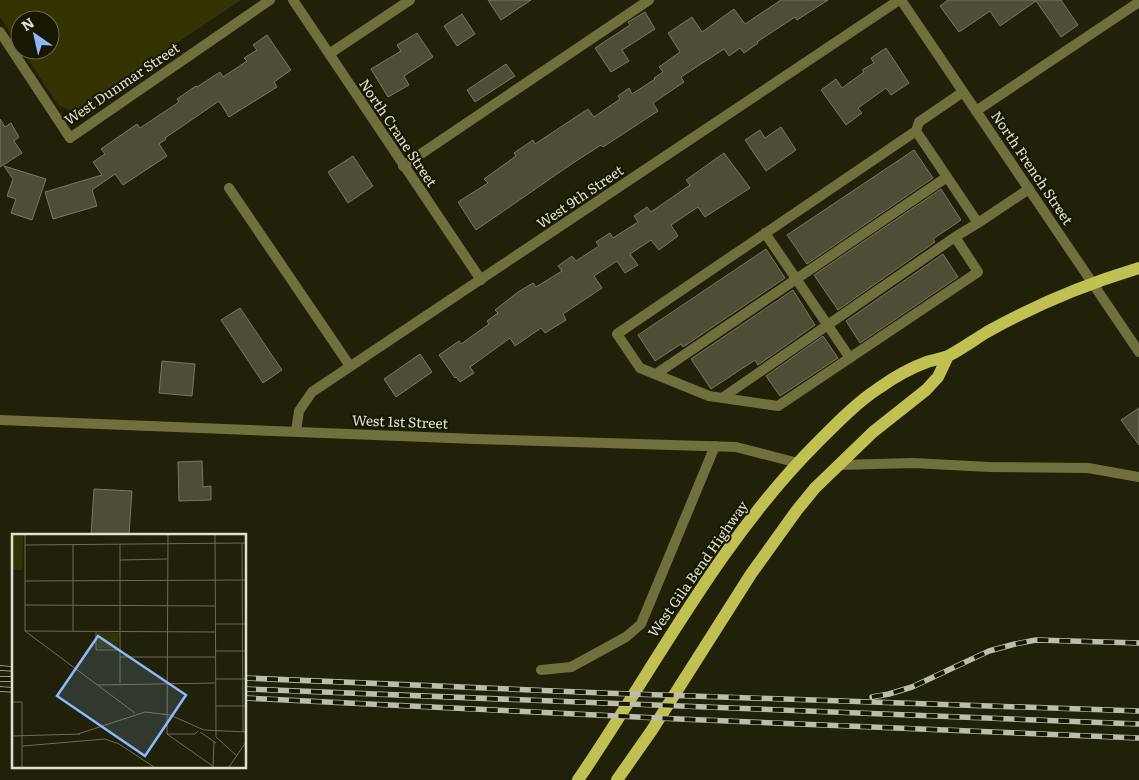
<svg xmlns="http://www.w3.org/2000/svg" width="1139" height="780" viewBox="0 0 1139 780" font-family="Literata,serif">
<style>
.green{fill:#333304}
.building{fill:#4d4e35;stroke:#78795e}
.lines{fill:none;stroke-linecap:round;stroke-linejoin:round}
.lane{stroke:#6f703e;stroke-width:10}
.street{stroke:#6f703e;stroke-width:10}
.primary{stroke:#c1c153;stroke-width:12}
.rail-casing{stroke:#bcbdac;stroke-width:5.5}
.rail{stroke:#181802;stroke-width:4;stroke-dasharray:11;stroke-linecap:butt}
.labels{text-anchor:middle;stroke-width:4;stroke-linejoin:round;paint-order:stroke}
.street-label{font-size:14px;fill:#dfe0d1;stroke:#181802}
.inset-road{fill:none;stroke:#6d6d59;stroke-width:1}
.view{fill:#8db9fc;fill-opacity:0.15;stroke:#8db9fc;stroke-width:2.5}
.inset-edge{fill:none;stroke:#dfe0d1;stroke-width:2.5}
</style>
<rect width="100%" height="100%" fill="#212109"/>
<path class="green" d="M0,0H241L78,109L69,110L58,105L22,50H50V20H20V47L0,17Z"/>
<path class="building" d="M488,0H531L501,20Z
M781,0H828L797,20L795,17L757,42L758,43L744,53L740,48L729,56L724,49L681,77L684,82L653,103L658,111L603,147L601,145L573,163L476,230L458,202L488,183L484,179L516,156L514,153L533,140L535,144L588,109L594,117L620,99L618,96L629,88L632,94L655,79L654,78L663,72L659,67L680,52L668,33L692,17L702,32L734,9L745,24Z
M948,0H1061L1078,25L1061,37L1036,1L1000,26L990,11L959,32L940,6Z
M645,12L655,29L622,50L629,61L611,72L595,48L630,25L628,22Z
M462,14L475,34L457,46L444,26Z
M417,33L433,57L404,76L409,85L388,97L371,69L401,51L397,45Z
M267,35L291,70L274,82L277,87L229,117L219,101L165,138L166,139L159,144L167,156L123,185L115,174L92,190L97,206L53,219L45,192L102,175L93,162L105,154L101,149L137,124L140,128L179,102L177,99L196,86L197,87L220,72L223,77L247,61L244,58L257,50L253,45Z
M886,48L909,83L891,95L886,88L858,108L862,113L846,125L821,90L836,79L842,88L864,72L862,70L874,63L871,58Z
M506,64L515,76L475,102L467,90Z
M0,119L5,127L11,123L19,137L14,141L22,153L0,167Z
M781,127L796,150L766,171L745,140L760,130L765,138Z
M914,150L933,178L807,264L787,235Z
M724,153L750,188L705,217L698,207L671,225L678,236L659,250L651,240L630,254L638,265L625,273L617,261L594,276L602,288L563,314L566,320L545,333L541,328L515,346L510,338L470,367L474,373L460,382L456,377L455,378L439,355L459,341L461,344L489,324L487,321L498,313L495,310L518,292L533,283L536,287L562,271L558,266L572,256L576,261L599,246L596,242L610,233L613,238L638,222L634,216L647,207L651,212L690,185L686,180Z
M353,156L373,186L348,203L328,172Z
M4,166L46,179L32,220L11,213L16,199L7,196L13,179Z
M941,189L961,220L933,239L935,242L838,310L814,275Z
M766,249L785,278L683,347L681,344L655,361L638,335Z
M943,254L958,277L860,343L846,321Z
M793,290L815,325L758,365L755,360L711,389L691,359Z
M240,308L282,370L263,383L221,320Z
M823,336L838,358L780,396L766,376Z
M420,354L432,372L396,397L384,379Z
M162,361L195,364L192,396L159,393Z
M1139,408V445L1121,420Z
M202,461L203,487L211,486V500L179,501L178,462Z
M94,489L132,491L129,535H91Z"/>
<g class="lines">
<path class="lane" d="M963,92L919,122L916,131L978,223L1029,189
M976,111L1139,2
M916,131L617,334L640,368L709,396L778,406L978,272L955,237L978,223
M403,166L649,0
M229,188L350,366
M765,233L850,358
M656,374L947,177
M722,398L955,237
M839,465L913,463L989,467L1088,468L1139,477
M541,670L571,667L626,637L641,624L715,446"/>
<path class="street" d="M293,0L481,280
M901,0L1139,352
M0,32L70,138L270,0
M329,54L410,0
M0,420L475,439L736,447L798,463
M296,431L299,411L312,392L899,0"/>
<path class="primary" d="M578,780C656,666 719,541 817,443C836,424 856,403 879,388C893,378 910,368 927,362C935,359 943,359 950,355C963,348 974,340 987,332C1035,305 1086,284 1139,268
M617,780L652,730L751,574L797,510L815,488L873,432L926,390L938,377L948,356"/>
<defs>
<path id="rail" d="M0,668L14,669
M245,678L603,693L1139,711
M0,679H14
M0,689L14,690
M245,689L1139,724
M872,697L889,694L912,687L989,651L1015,644L1036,640L1139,643
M245,698L679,719L1139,738"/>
</defs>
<use href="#rail" class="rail-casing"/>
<use href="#rail" class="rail"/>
</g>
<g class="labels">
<g class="street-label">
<text transform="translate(122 84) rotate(-34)" y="5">West Dunmar Street</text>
<text transform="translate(398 133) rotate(56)" y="5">North Crane Street</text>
<text transform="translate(1032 168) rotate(56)" y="5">North French Street</text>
<text transform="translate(580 197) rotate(-34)" y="5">West 9th Street</text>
<text transform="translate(400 422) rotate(2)" y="5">West 1st Street</text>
<text transform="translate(698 569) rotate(-55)" y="5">West Gila Bend Highway</text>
</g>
</g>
<g transform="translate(12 534)">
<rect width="234" height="234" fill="#212109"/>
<path d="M0,0H11L10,36H0ZM86,98L107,99L106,114H85Z" fill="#333304"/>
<path class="inset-road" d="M13,0V97M203,0L204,203L225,222M230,9L231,198M13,11L234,9M108,26L155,25M13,47L234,46M13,71L203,72M203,90H234M13,97L203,98M13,97L123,179M61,97V11M84,97V116H108M203,117H234M108,123H203M203,145H234M108,149V10M86,151L203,149M0,168H10V233M204,172H234M188,198L204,209M66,200L133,178L158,181L192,196L234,198M155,200L156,0M155,200L202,233M155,200H183L186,197M0,202L68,200M11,212L93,205L107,210L142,233M201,232L202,208M217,233L234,208"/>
<path class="view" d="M86,102L174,161L133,222L45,162Z"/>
<rect width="234" height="234" class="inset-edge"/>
</g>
<g transform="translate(35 35) rotate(326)"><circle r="24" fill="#181802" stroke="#686855"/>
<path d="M0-4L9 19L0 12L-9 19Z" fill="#8db9fc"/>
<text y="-8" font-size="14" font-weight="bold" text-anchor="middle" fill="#dfe0d1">N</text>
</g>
</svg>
